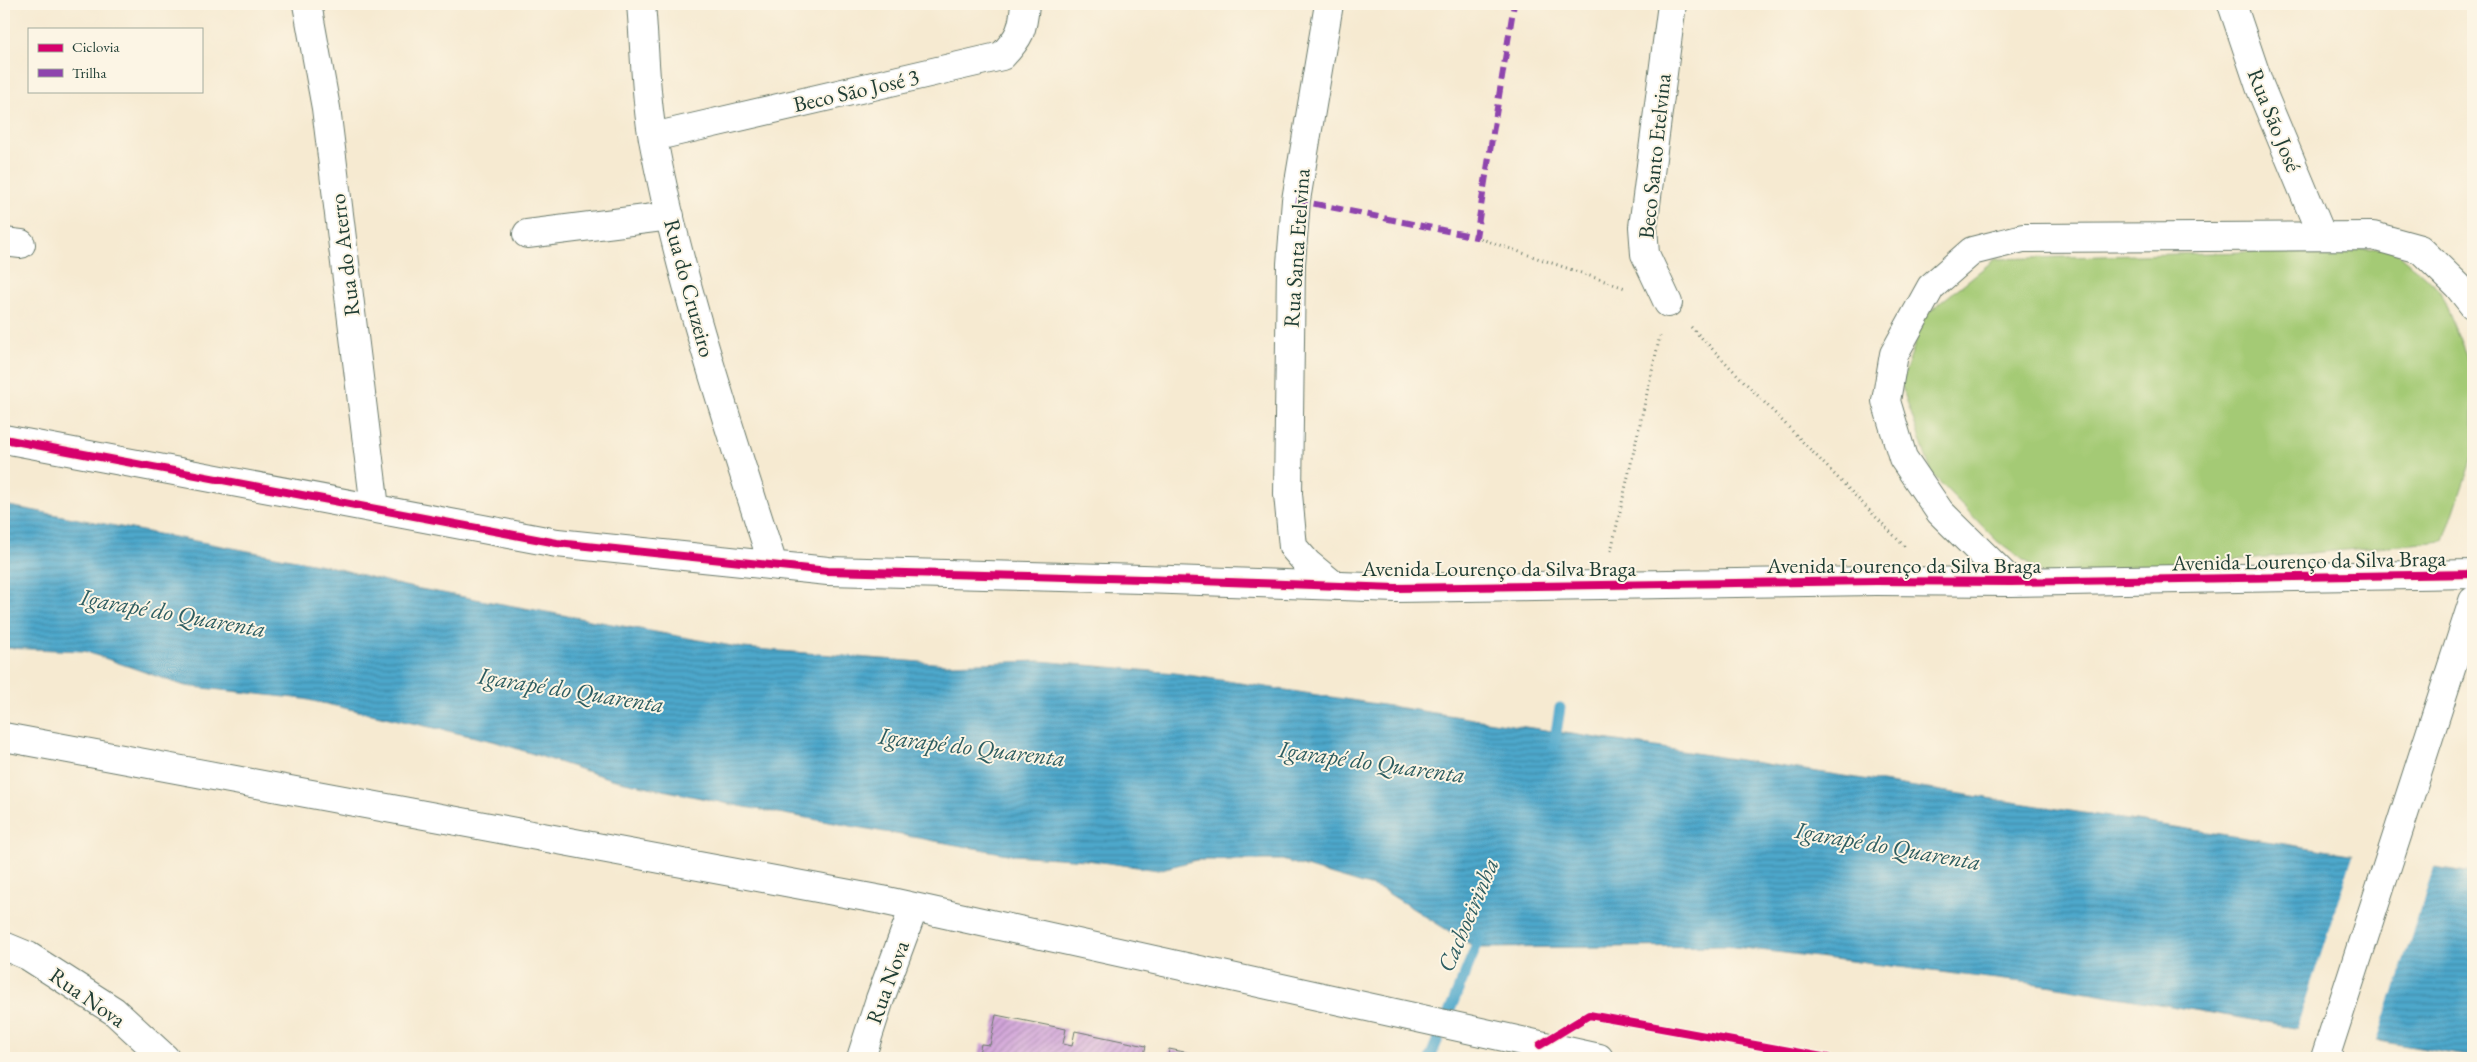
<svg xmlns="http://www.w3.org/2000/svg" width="2477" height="1062" viewBox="0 0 2477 1062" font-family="'EB Garamond',serif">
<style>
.green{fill:#a4ca75;stroke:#628454}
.water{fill:url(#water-rules);stroke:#367280}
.pier{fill:#f6ead1}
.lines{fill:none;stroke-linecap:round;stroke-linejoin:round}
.stream{stroke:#4da7cb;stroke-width:11}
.building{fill:url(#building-hatch)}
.minor-casing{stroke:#6a7a6b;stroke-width:30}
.path{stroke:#6a7a6b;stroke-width:3;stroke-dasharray:1 4;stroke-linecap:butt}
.minor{stroke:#fff;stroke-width:28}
.quiet{stroke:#8e44ad;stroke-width:6;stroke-dasharray:12 6;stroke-linecap:butt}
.cycleway-casing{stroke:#fcf5e5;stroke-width:11}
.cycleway{stroke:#d6006c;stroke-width:8}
.labels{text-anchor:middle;stroke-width:4;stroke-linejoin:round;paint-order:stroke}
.street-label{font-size:22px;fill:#1f3d34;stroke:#fcf5e5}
.water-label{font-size:24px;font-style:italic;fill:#2d5d61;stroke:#fcf5e5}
</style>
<defs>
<pattern id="water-rules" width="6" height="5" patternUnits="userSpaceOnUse" patternTransform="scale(1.25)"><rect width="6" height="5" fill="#4da7cb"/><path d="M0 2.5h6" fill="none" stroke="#3f89a6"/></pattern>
<pattern id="building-hatch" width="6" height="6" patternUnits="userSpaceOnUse" patternTransform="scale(1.25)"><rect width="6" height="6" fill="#d1a4d9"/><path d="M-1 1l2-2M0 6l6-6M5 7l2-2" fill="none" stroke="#a987b1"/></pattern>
</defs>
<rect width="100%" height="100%" fill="#fcf5e5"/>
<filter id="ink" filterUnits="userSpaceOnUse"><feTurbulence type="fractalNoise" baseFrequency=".02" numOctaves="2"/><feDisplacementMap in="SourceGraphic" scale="10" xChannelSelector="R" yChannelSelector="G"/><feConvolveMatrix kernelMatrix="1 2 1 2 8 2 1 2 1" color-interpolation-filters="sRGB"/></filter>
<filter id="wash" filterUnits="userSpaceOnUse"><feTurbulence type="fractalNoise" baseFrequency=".0096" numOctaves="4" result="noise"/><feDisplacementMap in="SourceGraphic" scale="20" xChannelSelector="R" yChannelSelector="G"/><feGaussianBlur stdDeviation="1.12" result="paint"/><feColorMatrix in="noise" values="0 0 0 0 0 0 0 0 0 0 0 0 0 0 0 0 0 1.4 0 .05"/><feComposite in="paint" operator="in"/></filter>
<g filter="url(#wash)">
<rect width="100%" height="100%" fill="#f6ead1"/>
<path class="green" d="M2391,248L2439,289L2473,372V455L2444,541L2047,577L1997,541L1932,474L1901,384L1925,315L1995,259Z"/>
<path class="water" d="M4,505L328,566L404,586L743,648L946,664L1040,661L1175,673L2473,873V1057L2046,985L1727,946L1476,948L1383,890L1282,860H1196L1158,870L1087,860L1013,855L734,805L611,779L493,741L304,699L185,686L84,651L4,648Z"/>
<path class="pier" d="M2354,852L2435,864L2376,1044L2296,1030Z"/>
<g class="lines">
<path class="stream" d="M1554,746L1560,708
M1430,1058L1481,935"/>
</g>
<g id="blocks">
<path class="building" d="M996,1015L1066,1029L1063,1044L1072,1046L1075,1031L1146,1046L1143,1058H978L981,1044L990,1045Z
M1169,1049L1210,1057V1058H1168Z"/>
</g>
</g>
<g filter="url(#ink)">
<use href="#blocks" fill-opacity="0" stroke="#6a7a6b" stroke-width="1"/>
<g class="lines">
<defs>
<path id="minor" d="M307,4L326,108L375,508
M641,4C645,47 645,98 653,139C680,283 729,426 773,565
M1329,4L1296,200L1291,264L1288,494L1293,547L1307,563L1335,586
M2232,4L2260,87L2322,236
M653,137L1002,56C1020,37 1023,30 1025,4
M527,234L670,216
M4,242L21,244
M1668,303L1645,254L1643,227L1672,4
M4,439L557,543L828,571L1143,579L1396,588L1876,581L2011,582L2473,574
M2011,582L1940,512L1903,458L1886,401L1894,354L1931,287L1972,251L2023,238L2373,236L2420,249L2458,286L2473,305
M4,737L882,900L1599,1058
M4,946L28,956L114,1011L165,1058
M861,1058L880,999L914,907
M2325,1058L2473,601"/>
</defs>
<use href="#minor" class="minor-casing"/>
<path class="path" d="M1476,237L1625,288
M1691,327L1906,548
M1611,551L1660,336"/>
<use href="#minor" class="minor"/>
<path class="quiet" d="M1296,200L1476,237L1514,4"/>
<defs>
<path id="cycleway" d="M4,439L557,543L828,571L1143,579L1396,588L1876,581L2011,582L2473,574
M1540,1045L1589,1015L1828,1058"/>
</defs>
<use href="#cycleway" class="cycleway-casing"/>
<use href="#cycleway" class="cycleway"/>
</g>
</g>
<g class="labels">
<g class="street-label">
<text transform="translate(856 90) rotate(-13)" y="8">Beco São José 3</text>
<text transform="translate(2275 120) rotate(68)" y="8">Rua São José</text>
<text transform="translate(1654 156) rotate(-84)" y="8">Beco Santo Etelvina</text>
<text transform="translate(1296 248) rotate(-86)" y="8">Rua Santa Etelvina</text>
<text transform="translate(344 255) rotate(-97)" y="8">Rua do Aterro</text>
<text transform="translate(690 288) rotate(75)" y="8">Rua do Cruzeiro</text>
<text transform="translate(2309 560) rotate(-1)" y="8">Avenida Lourenço da Silva Braga</text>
<text x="1904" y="573">Avenida Lourenço da Silva Braga</text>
<text x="1499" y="576">Avenida Lourenço da Silva Braga</text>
<text transform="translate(887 982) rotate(-70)" y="8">Rua Nova</text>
<text transform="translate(88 997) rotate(35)" y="8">Rua Nova</text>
</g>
<g class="water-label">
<text transform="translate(173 613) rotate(10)" y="8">Igarapé do Quarenta</text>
<text transform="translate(571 690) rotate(9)" y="8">Igarapé do Quarenta</text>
<text transform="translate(972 747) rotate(7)" y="8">Igarapé do Quarenta</text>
<text transform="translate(1372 762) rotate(8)" y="8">Igarapé do Quarenta</text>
<text transform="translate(1888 846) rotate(10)" y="8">Igarapé do Quarenta</text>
<text transform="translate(1468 915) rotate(-67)" y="8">Cachoeirinha</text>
</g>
</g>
<rect width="2477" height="1062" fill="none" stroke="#fcf5e5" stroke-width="20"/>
<rect x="28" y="28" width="175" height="65" fill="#fcf5e5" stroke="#a4ab9e"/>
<rect x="38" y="44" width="25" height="8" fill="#d6006c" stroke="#a4ab9e"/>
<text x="72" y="52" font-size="15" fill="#1f3d34">Ciclovia</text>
<rect x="38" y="69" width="25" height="8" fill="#8e44ad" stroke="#a4ab9e"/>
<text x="72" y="78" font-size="15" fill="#1f3d34">Trilha</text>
</svg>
